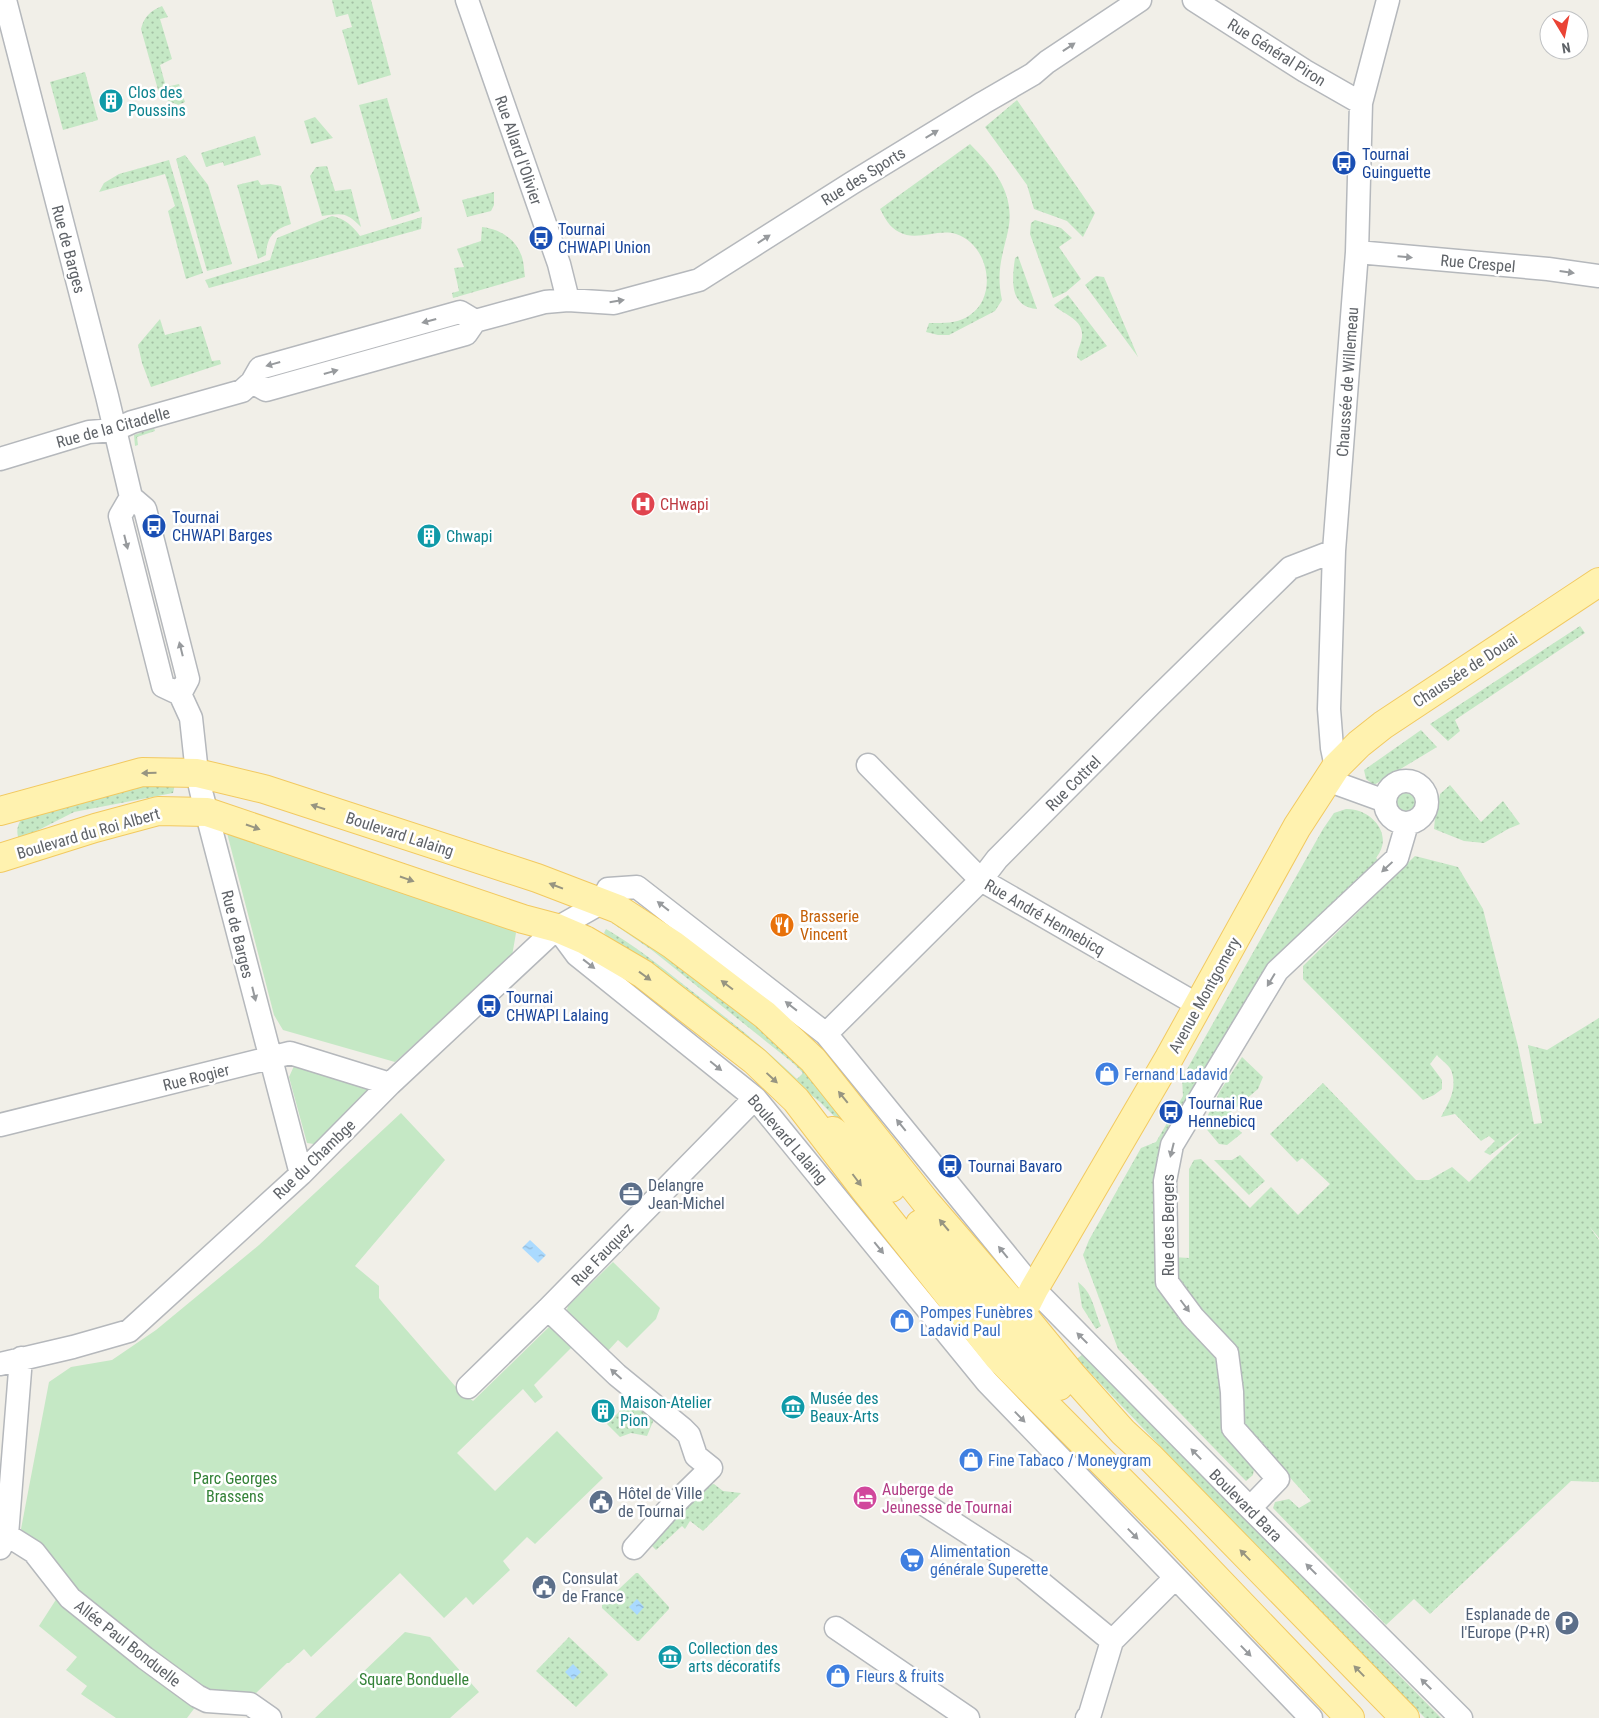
<svg xmlns="http://www.w3.org/2000/svg" width="1599" height="1718" viewBox="0 0 1599 1718" font-family="'Roboto Condensed',sans-serif">
<style>
.grass{fill:url(#grass-dots)}
.green{fill:#c5e8c5}
.water{fill:url(#water-ripples)}
.lines{fill:none;stroke-linecap:round;stroke-linejoin:round}
.minor-casing{stroke:#b5b8bc;stroke-width:25}
.major-casing{stroke:#f2c960;stroke-width:30}
.minor{stroke:#fff;stroke-width:22}
.major{stroke:#fff2af;stroke-width:28}
.oneway{fill:#979a9d}
.oneway2{fill:#979581}
.labels{text-anchor:middle;stroke-width:5;stroke-linejoin:round;paint-order:stroke}
.street-label{font-size:16px;fill:#5f6368;stroke:#fff}
.culture-label{font-size:16px;fill:#0d838f;stroke:#fff;text-anchor:start}
.transit-label{font-size:16px;fill:#164399;stroke:#fff;text-anchor:start}
.health-label{font-size:16px;fill:#be3a42;stroke:#fff;text-anchor:start}
.food-label{font-size:16px;fill:#c56008;stroke:#fff;text-anchor:start}
.shop-label{font-size:16px;fill:#366cbe;stroke:#fff;text-anchor:start}
.service-label{font-size:16px;fill:#4e5e75;stroke:#fff;text-anchor:start}
.park-label{font-size:16px;fill:#348238;stroke:#fff}
.hotel-label{font-size:16px;fill:#b23c85;stroke:#fff;text-anchor:start}
</style>
<defs>
<pattern id="grass-dots" width="8" height="8" patternUnits="userSpaceOnUse" patternTransform="scale(1.25)"><rect width="8" height="8" fill="#c5e8c5"/><path d="M2 2h.1M6 6h.1" fill="none" stroke="#a3c0a4" stroke-width="1.8" stroke-linecap="round"/></pattern>
<pattern id="water-ripples" width="26" height="14" patternUnits="userSpaceOnUse" patternTransform="scale(1.25)"><rect width="26" height="14" fill="#aadaff"/><path d="M2 4q2-2 4 0t4 0M15 11q2-2 4 0t4 0" fill="none" stroke="#8eb4d2"/></pattern>
</defs>
<rect width="100%" height="100%" fill="#f1efe8"/>
<path class="grass" d="M332,0H371L391,75L358,85L342,30L352,27L348,14L336,17Z
M162,6L168,17L160,19L172,59L160,65L166,87L179,84L185,102L178,105L160,97L141,29C144,17 150,11 162,6Z
M85,72L98,120L63,130L50,82Z
M387,98L420,211L392,220L359,105Z
M1017,100L1095,213L1083,237L1067,221L1034,209L1027,185L985,127Z
M315,117L333,138L311,144L304,121Z
M255,136L261,155L224,166L223,162L206,167L201,153Z
M970,144C994,168 1016,194 1008,231C1002,257 996,272 1002,300L995,311L949,335H938L926,332L929,323C943,323 958,324 970,315C999,295 988,244 956,234C937,228 917,242 899,232C889,227 885,218 880,209Z
M185,155L208,185L232,264L207,271L176,159Z
M169,160L203,273L186,279L168,211L175,206L165,174L99,192L104,183L119,174Z
M327,166L335,191L351,189L361,227C347,212 342,213 322,216L310,176L316,167Z
M258,180L261,185L271,184L281,186L291,224C273,230 267,237 266,255L258,259L237,185Z
M494,192V205L491,211L467,217L462,200Z
M332,216C345,219 352,225 360,236L422,217L421,229L209,288L205,280L270,260L277,238Z
M1035,220L1061,228L1072,238L1059,247L1081,279L1066,292L1053,298L1030,234L1031,223Z
M482,227C500,229 516,239 522,257C524,263 524,271 525,277L453,298L452,293L459,291L454,268L464,267L457,249L481,241Z
M1018,256L1037,309C1009,307 1012,279 1015,258Z
M1096,276L1104,277L1138,357L1085,285Z
M1068,295L1107,346L1081,361L1077,357C1077,349 1083,342 1082,333C1081,318 1062,314 1054,305Z
M160,319L165,335L201,326L212,361L220,360L221,364L151,387L142,363L138,345Z
M154,428L155,431L137,437L138,445L135,446L134,435Z
M1580,626L1585,633L1455,720L1460,731L1448,741L1430,724Z
M1421,730L1437,747L1374,785L1366,779L1364,770Z
M175,784L173,793L74,812L19,840C16,831 17,826 22,818L136,786Z
M1450,785L1481,822L1503,801L1520,824L1508,829L1484,843L1464,841L1434,829L1435,818L1440,794Z
M1396 803a10 10 0 1 1 20 0a10 10 0 1 1-20 0Z
M1346,809C1371,808 1395,835 1376,858L1379,861L1311,928L1167,1144L1160,1289L1171,1307L1217,1355L1254,1469L1253,1475L1246,1481L1118,1349L1083,1255L1089,1240L1141,1148L1156,1142L1174,1111L1179,1106V1103L1183,1096L1182,1078L1323,829L1334,813Z
M1415,856L1458,867L1483,909L1518,1046L1534,1124L1542,1123L1528,1045L1547,1050L1599,1018V1238L1589,1226L1599,1240V1482L1571,1481L1430,1614L1414,1599L1386,1625L1273,1508L1275,1502L1289,1499L1299,1508L1311,1501L1242,1424L1241,1368L1235,1347L1180,1289L1173,1257L1189,1258V1169L1194,1160L1201,1159L1250,1208L1271,1187L1298,1215L1330,1184L1302,1158L1297,1162L1270,1134L1323,1083L1416,1180H1429L1452,1167L1469,1182L1522,1131L1490,1155L1484,1152L1495,1141L1489,1136L1481,1141L1455,1114L1441,1117C1449,1102 1458,1088 1451,1070C1449,1065 1441,1060 1437,1055L1430,1064L1442,1080V1089L1434,1095L1423,1100L1303,979V966Z
M615,921H619L792,1051L975,1285C925,1223 877,1157 820,1102L638,959L610,939L604,933L606,929C634,945 659,965 684,985C723,1015 762,1045 797,1079L803,1073L793,1063L653,951L612,923Z
M1242,1057L1263,1077L1258,1089L1225,1117L1242,1133L1227,1145L1219,1144L1203,1125L1220,1091Z
M1240,1155L1265,1181L1249,1195L1214,1160H1232Z
M1078,1282C1093,1293 1094,1310 1101,1326L1096,1329L1082,1307Z
M1084,1353L1441,1718H1425L1199,1487L1077,1359Z
M633,1398L635,1405L655,1417L647,1436L631,1433L620,1437L607,1424Z
M714,1484L723,1491L741,1493L703,1531L690,1521L685,1529L682,1526L656,1550L652,1546L668,1523L709,1485Z
M636,1573H638L669,1607V1609L639,1641H637L602,1608V1605Z
M569,1637L607,1673L608,1675L576,1707L536,1671Z"/>
<path class="green" d="M227,833L508,921L516,933L512,956L395,1062L283,1030L274,1015Z
M294,1066L372,1088L314,1144L307,1143L289,1077Z
M401,1113L445,1160L355,1266L379,1286V1298L383,1303L455,1386L473,1401L553,1323L575,1344L534,1385L543,1397L535,1403L523,1389L457,1453L495,1491L557,1431L603,1478L535,1544L527,1537L503,1561L510,1570L473,1605L466,1597L444,1618L400,1573L311,1657L304,1649L289,1663H287L250,1699L213,1700L83,1603L41,1547L21,1529L49,1382L71,1367L112,1360L156,1330L259,1245Z
M613,1262L660,1308L656,1319L627,1348L618,1340L607,1352L566,1313L568,1306Z
M57,1598C102,1636 144,1677 196,1706L187,1718H116L81,1694L87,1686L66,1670L77,1657L39,1626Z
M405,1632L430,1637L479,1692L450,1718H315Z"/>
<path class="water" d="M530,1240L546,1255L538,1263L522,1248Z
M637,1599L644,1607L637,1615L629,1607Z
M573,1664L581,1672L573,1680L565,1672Z"/>
<g class="lines">
<defs>
<path id="minor" d="M5,0L107,396L131,497L145,509L188,679L180,694
M467,0L559,264L568,300
M1194,0L1305,71L1361,103
M1357,252L1548,269L1599,276
M252,382L266,390L466,334L475,321L545,302L568,300L614,303L699,280L852,183L983,103L1033,74L1047,62L1140,0
M0,459L89,432L114,430L132,422L242,391L252,382L260,368L460,312L475,321
M131,497L120,516L163,686L180,694L191,718L197,773L202,795L301,1174
M868,765L981,880L1198,1005
M1336,767L1332,748L1329,709L1334,551L1357,252L1361,103L1388,0
M1327,780L1385,801
M1385 802a21 21 0 1 1 42 0a21 21 0 1 1-42 0Z
M557,928L577,955L755,1098L987,1382L1311,1718
M826,1034L981,880L997,859L1151,704L1290,568L1334,551
M0,1125L290,1053L390,1084
M548,1309L617,1375L683,1429L689,1435L696,1456L711,1468L668,1510L634,1548
M0,1364L73,1347L129,1331L301,1174L390,1084L557,928L601,903L608,889L637,887L826,1034L1034,1289L1250,1508L1461,1718
M468,1387L548,1309L755,1098
M913,1497L1023,1568L1112,1641
M1250,1508L1278,1479L1233,1428L1232,1392L1227,1353L1193,1317L1167,1282L1165,1181L1172,1145L1277,971L1397,858L1407,824
M7,1535L34,1552L70,1598L145,1658L197,1696L207,1701L250,1704L270,1718
M0,1548L7,1535L21,1358
M836,1628L968,1718
M1087,1718L1090,1714L1112,1641L1175,1578"/>
<path id="major" d="M0,811L142,772L197,773L264,789L537,878L618,909L673,945L765,1015L813,1060L925,1201L1022,1314L1072,1375L1123,1432L1150,1457L1405,1718
M0,858L95,828L158,811L207,812L523,919L557,928L585,940L643,974L755,1061L796,1100L865,1190L999,1358L1168,1528L1350,1718
M833,1131L870,1161L891,1188
M920,1224L1011,1334L1059,1386
M999,1358L1034,1289L1169,1058L1297,827L1336,767L1359,744L1383,725L1599,582"/>
</defs>
<use href="#minor" class="minor-casing"/>
<use href="#major" class="major-casing"/>
<use href="#minor" class="minor"/>
<use href="#major" class="major"/>
</g>
<defs><path id="oneway-solid" d="M-6-.8H1V-3.2L6.5 0L1 3.2V.8H-6Z" transform="scale(1.25)"/></defs>
<g class="oneway">
<use href="#oneway-solid" transform="translate(1069 47) rotate(-34)"/>
<use href="#oneway-solid" transform="translate(932 134) rotate(-31)"/>
<use href="#oneway-solid" transform="translate(764 239) rotate(-33)"/>
<use href="#oneway-solid" transform="translate(1405 257) rotate(5)"/>
<use href="#oneway-solid" transform="translate(1567 272) rotate(8)"/>
<use href="#oneway-solid" transform="translate(617 301) rotate(-9)"/>
<use href="#oneway-solid" transform="translate(429 321) rotate(165)"/>
<use href="#oneway-solid" transform="translate(273 364) rotate(164)"/>
<use href="#oneway-solid" transform="translate(331 372) rotate(-16)"/>
<use href="#oneway-solid" transform="translate(126 542) rotate(76)"/>
<use href="#oneway-solid" transform="translate(181 649) rotate(-104)"/>
<use href="#oneway-solid" transform="translate(1387 867) rotate(137)"/>
<use href="#oneway-solid" transform="translate(663 906) rotate(-142)"/>
<use href="#oneway-solid" transform="translate(589 964) rotate(38)"/>
<use href="#oneway-solid" transform="translate(1271 980) rotate(121)"/>
<use href="#oneway-solid" transform="translate(254 994) rotate(76)"/>
<use href="#oneway-solid" transform="translate(791 1006) rotate(-142)"/>
<use href="#oneway-solid" transform="translate(716 1066) rotate(39)"/>
<use href="#oneway-solid" transform="translate(901 1125) rotate(-129)"/>
<use href="#oneway-solid" transform="translate(1172 1150) rotate(104)"/>
<use href="#oneway-solid" transform="translate(879 1248) rotate(51)"/>
<use href="#oneway-solid" transform="translate(1003 1252) rotate(-129)"/>
<use href="#oneway-solid" transform="translate(1185 1306) rotate(53)"/>
<use href="#oneway-solid" transform="translate(1082 1338) rotate(-135)"/>
<use href="#oneway-solid" transform="translate(616 1374) rotate(-138)"/>
<use href="#oneway-solid" transform="translate(1020 1417) rotate(46)"/>
<use href="#oneway-solid" transform="translate(1196 1454) rotate(-134)"/>
<use href="#oneway-solid" transform="translate(1133 1534) rotate(46)"/>
<use href="#oneway-solid" transform="translate(1311 1569) rotate(-135)"/>
<use href="#oneway-solid" transform="translate(1246 1651) rotate(46)"/>
<use href="#oneway-solid" transform="translate(1426 1684) rotate(-135)"/>
</g>
<g class="oneway2">
<use href="#oneway-solid" transform="translate(149 773) rotate(179)"/>
<use href="#oneway-solid" transform="translate(318 807) rotate(-162)"/>
<use href="#oneway-solid" transform="translate(253 827) rotate(19)"/>
<use href="#oneway-solid" transform="translate(407 879) rotate(19)"/>
<use href="#oneway-solid" transform="translate(556 886) rotate(-159)"/>
<use href="#oneway-solid" transform="translate(645 976) rotate(36)"/>
<use href="#oneway-solid" transform="translate(727 985) rotate(-143)"/>
<use href="#oneway-solid" transform="translate(772 1078) rotate(43)"/>
<use href="#oneway-solid" transform="translate(843 1097) rotate(-129)"/>
<use href="#oneway-solid" transform="translate(857 1180) rotate(53)"/>
<use href="#oneway-solid" transform="translate(944 1225) rotate(-130)"/>
<use href="#oneway-solid" transform="translate(1245 1555) rotate(-134)"/>
<use href="#oneway-solid" transform="translate(1359 1671) rotate(-134)"/>
</g>
<defs>
<symbol id="building-disc" viewBox="-11 -11 22 22"><circle r="9.5" fill="#0f9aa8" stroke="#fff"/><path d="M-4-6H4V6H1V3H-1V6H-4ZM-2.5-4.3h1.7v1.8h-1.7ZM.8-4.3h1.7v1.8H.8ZM-2.5-1h1.7V.8h-1.7ZM.8-1h1.7V.8H.8Z" fill="#fff"/></symbol>
<symbol id="bus-disc" viewBox="-11 -11 22 22"><circle r="9.5" fill="#1a4fb4" stroke="#fff"/><path d="M-5-6H5V4H4V6H2V4H-2V6H-4V4H-5ZM-3.5-4V0h7V-4ZM-3.5 1.2v1.5H-2V1.2ZM2 1.2v1.5H3.5V1.2Z" fill="#fff"/></symbol>
<symbol id="hospital-disc" viewBox="-11 -11 22 22"><circle r="9.5" fill="#e0444e" stroke="#fff"/><path d="M-5-5h3v3.5h4V-5h3V5h-3V1.5h-4V5h-3Z" fill="#fff"/></symbol>
<symbol id="restaurant-disc" viewBox="-11 -11 22 22"><circle r="9.5" fill="#e8710a" stroke="#fff"/><path d="M-5-6h1v4h1v-4h1v4h1v-4h1v5L-1.5 .5V6h-2V.5L-5-1ZM5-6V6H3V1.5H1.5Q1.5-4 5-6Z" fill="#fff"/></symbol>
<symbol id="shop-disc" viewBox="-11 -11 22 22"><circle r="9.5" fill="#3f7fe0" stroke="#fff"/><path d="M-5-2.5h2.3a2.7 3.5 0 0 1 5.4 0H5L5.5 6h-11ZM-1.5-2.5h3a1.5 2.3 0 0 0-3 0Z" fill="#fff"/></symbol>
<symbol id="office-disc" viewBox="-11 -11 22 22"><circle r="9.5" fill="#5c6f8a" stroke="#fff"/><path d="M-6-3h4V-5.5h4V-3h4V5H-6ZM-1-4.5V-3h2v-1.5ZM-6 0V1H6V0Z" fill="#fff"/></symbol>
<symbol id="museum-disc" viewBox="-11 -11 22 22"><circle r="9.5" fill="#0f9aa8" stroke="#fff"/><path d="M0-6L6-3V-2H-6V-3ZM-5-1h2V3h-2ZM-1-1h2V3h-2ZM3-1h2V3H3ZM-6 4H6V6H-6Z" fill="#fff"/></symbol>
<symbol id="hotel-disc" viewBox="-11 -11 22 22"><circle r="9.5" fill="#d1479c" stroke="#fff"/><path d="M-6-4.5h1.5V1H6V5H4.5V3h-9V5H-6ZM-4 0a1.8 1.8 0 1 1 3.6 0ZM.5 0V-2.5h3Q6-2.5 6 0Z" fill="#fff"/></symbol>
<symbol id="civic-disc" viewBox="-11 -11 22 22"><circle r="9.5" fill="#5c6f8a" stroke="#fff"/><path d="M-.6-6.5H3V-4.5H.6V-3L4-1V1h2V6H-6V1h2V-1L-.6-3ZM-1.2 2.5V6h2.4V2.5Z" fill="#fff"/></symbol>
<symbol id="supermarket-disc" viewBox="-11 -11 22 22"><circle r="9.5" fill="#3f7fe0" stroke="#fff"/><path d="M-6-5.5h2.5l.6 2H6L4.5 2H-2.5L-4.4-4H-6ZM-1.5 3.2a1.3 1.3 0 1 0 .1 0ZM3 3.2a1.3 1.3 0 1 0 .1 0Z" fill="#fff"/></symbol>
<symbol id="parking-disc" viewBox="-11 -11 22 22"><circle r="9.5" fill="#5c6f8a" stroke="#fff"/><path d="M-3.5-5.5H1a3.5 3.5 0 0 1 0 7H-1V5.5H-3.5ZM-1-3.4V-.6H.8a1.4 1.4 0 0 0 0-2.8Z" fill="#fff"/></symbol>
</defs>
<g fill-rule="evenodd">
<use href="#building-disc" x="97" y="87" width="28" height="28"/>
<use href="#bus-disc" x="1330" y="149" width="28" height="28"/>
<use href="#bus-disc" x="527" y="224" width="28" height="28"/>
<use href="#hospital-disc" x="629" y="490" width="28" height="28"/>
<use href="#bus-disc" x="140" y="512" width="28" height="28"/>
<use href="#building-disc" x="415" y="522" width="28" height="28"/>
<use href="#restaurant-disc" x="768" y="911" width="28" height="28"/>
<use href="#bus-disc" x="475" y="992" width="28" height="28"/>
<use href="#shop-disc" x="1093" y="1060" width="28" height="28"/>
<use href="#bus-disc" x="1157" y="1098" width="28" height="28"/>
<use href="#bus-disc" x="936" y="1152" width="28" height="28"/>
<use href="#office-disc" x="617" y="1180" width="28" height="28"/>
<use href="#shop-disc" x="888" y="1307" width="28" height="28"/>
<use href="#museum-disc" x="779" y="1393" width="28" height="28"/>
<use href="#building-disc" x="589" y="1397" width="28" height="28"/>
<use href="#shop-disc" x="957" y="1446" width="28" height="28"/>
<use href="#hotel-disc" x="851" y="1484" width="28" height="28"/>
<use href="#civic-disc" x="587" y="1488" width="28" height="28"/>
<use href="#supermarket-disc" x="898" y="1546" width="28" height="28"/>
<use href="#civic-disc" x="530" y="1573" width="28" height="28"/>
<use href="#parking-disc" x="1553" y="1609" width="28" height="28"/>
<use href="#museum-disc" x="656" y="1643" width="28" height="28"/>
<use href="#shop-disc" x="824" y="1662" width="28" height="28"/>
</g>
<g class="labels">
<g class="street-label">
<text transform="translate(1277 52) rotate(32)" y="6">Rue Général Piron</text>
<text transform="translate(519 150) rotate(71)" y="6">Rue Allard l'Olivier</text>
<text transform="translate(863 176) rotate(-32)" y="6">Rue des Sports</text>
<text transform="translate(69 249) rotate(75)" y="6">Rue de Barges</text>
<text transform="translate(1478 263) rotate(5)" y="6">Rue Crespel</text>
<text transform="translate(1347 382) rotate(-86)" y="6">Chaussée de Willemeau</text>
<text transform="translate(113 427) rotate(-15)" y="6">Rue de la Citadelle</text>
<text transform="translate(1465 670) rotate(-33)" y="6">Chaussée de Douai</text>
<text transform="translate(1073 783) rotate(-45)" y="6">Rue Cottrel</text>
<text transform="translate(88 833) rotate(-16)" y="6">Boulevard du Roi Albert</text>
<text transform="translate(400 834) rotate(18)" y="6">Boulevard Lalaing</text>
<text transform="translate(1045 917) rotate(30)" y="6">Rue André Hennebicq</text>
<text transform="translate(238 934) rotate(76)" y="6">Rue de Barges</text>
<text transform="translate(1204 995) rotate(-61)" y="6">Avenue Montgomery</text>
<text transform="translate(196 1077) rotate(-14)" y="6">Rue Rogier</text>
<text transform="translate(788 1139) rotate(49)" y="6">Boulevard Lalaing</text>
<text transform="translate(314 1159) rotate(-44)" y="6">Rue du Chambge</text>
<text transform="translate(1168 1225) rotate(-90)" y="6">Rue des Bergers</text>
<text transform="translate(602 1254) rotate(-46)" y="6">Rue Fauquez</text>
<text transform="translate(1246 1505) rotate(45)" y="6">Boulevard Bara</text>
<text transform="translate(128 1643) rotate(38)" y="6">Allée Paul Bonduelle</text>
</g>
<g class="culture-label">
<text x="128" y="98">Clos des<tspan x="128" dy="18">Poussins</tspan></text>
<text x="446" y="542">Chwapi</text>
<text x="810" y="1404">Musée des<tspan x="810" dy="18">Beaux-Arts</tspan></text>
<text x="620" y="1408">Maison-Atelier<tspan x="620" dy="18">Pion</tspan></text>
<text x="688" y="1654">Collection des<tspan x="688" dy="18">arts décoratifs</tspan></text>
</g>
<g class="transit-label">
<text x="1362" y="160">Tournai<tspan x="1362" dy="18">Guinguette</tspan></text>
<text x="558" y="235">Tournai<tspan x="558" dy="18">CHWAPI Union</tspan></text>
<text x="172" y="523">Tournai<tspan x="172" dy="18">CHWAPI Barges</tspan></text>
<text x="506" y="1003">Tournai<tspan x="506" dy="18">CHWAPI Lalaing</tspan></text>
<text x="1188" y="1109">Tournai Rue<tspan x="1188" dy="18">Hennebicq</tspan></text>
<text x="968" y="1172">Tournai Bavaro</text>
</g>
<g class="health-label">
<text x="660" y="510">CHwapi</text>
</g>
<g class="food-label">
<text x="800" y="922">Brasserie<tspan x="800" dy="18">Vincent</tspan></text>
</g>
<g class="shop-label">
<text x="1124" y="1080">Fernand Ladavid</text>
<text x="920" y="1318">Pompes Funèbres<tspan x="920" dy="18">Ladavid Paul</tspan></text>
<text x="988" y="1466">Fine Tabaco / Moneygram</text>
<text x="930" y="1557">Alimentation<tspan x="930" dy="18">générale Superette</tspan></text>
<text x="856" y="1682">Fleurs &amp; fruits</text>
</g>
<g class="service-label">
<text x="648" y="1191">Delangre<tspan x="648" dy="18">Jean-Michel</tspan></text>
<text x="618" y="1499">Hôtel de Ville<tspan x="618" dy="18">de Tournai</tspan></text>
<text x="562" y="1584">Consulat<tspan x="562" dy="18">de France</tspan></text>
<text x="1550" y="1620" text-anchor="end">Esplanade de<tspan x="1550" dy="18">l'Europe (P+R)</tspan></text>
</g>
<g class="park-label">
<text x="235" y="1484">Parc Georges<tspan x="235" dy="18">Brassens</tspan></text>
<text x="414" y="1685">Square Bonduelle</text>
</g>
<g class="hotel-label">
<text x="882" y="1495">Auberge de<tspan x="882" dy="18">Jeunesse de Tournai</tspan></text>
</g>
</g>
<g transform="translate(1564 35) rotate(170)"><circle r="24" fill="#ffffff" stroke="#bfc1c3"/>
<path d="M0-4L9 19L0 12L-9 19Z" fill="#ea4335"/>
<text y="-8" font-size="14" font-weight="bold" text-anchor="middle" fill="#5f6368">N</text>
</g>
</svg>
